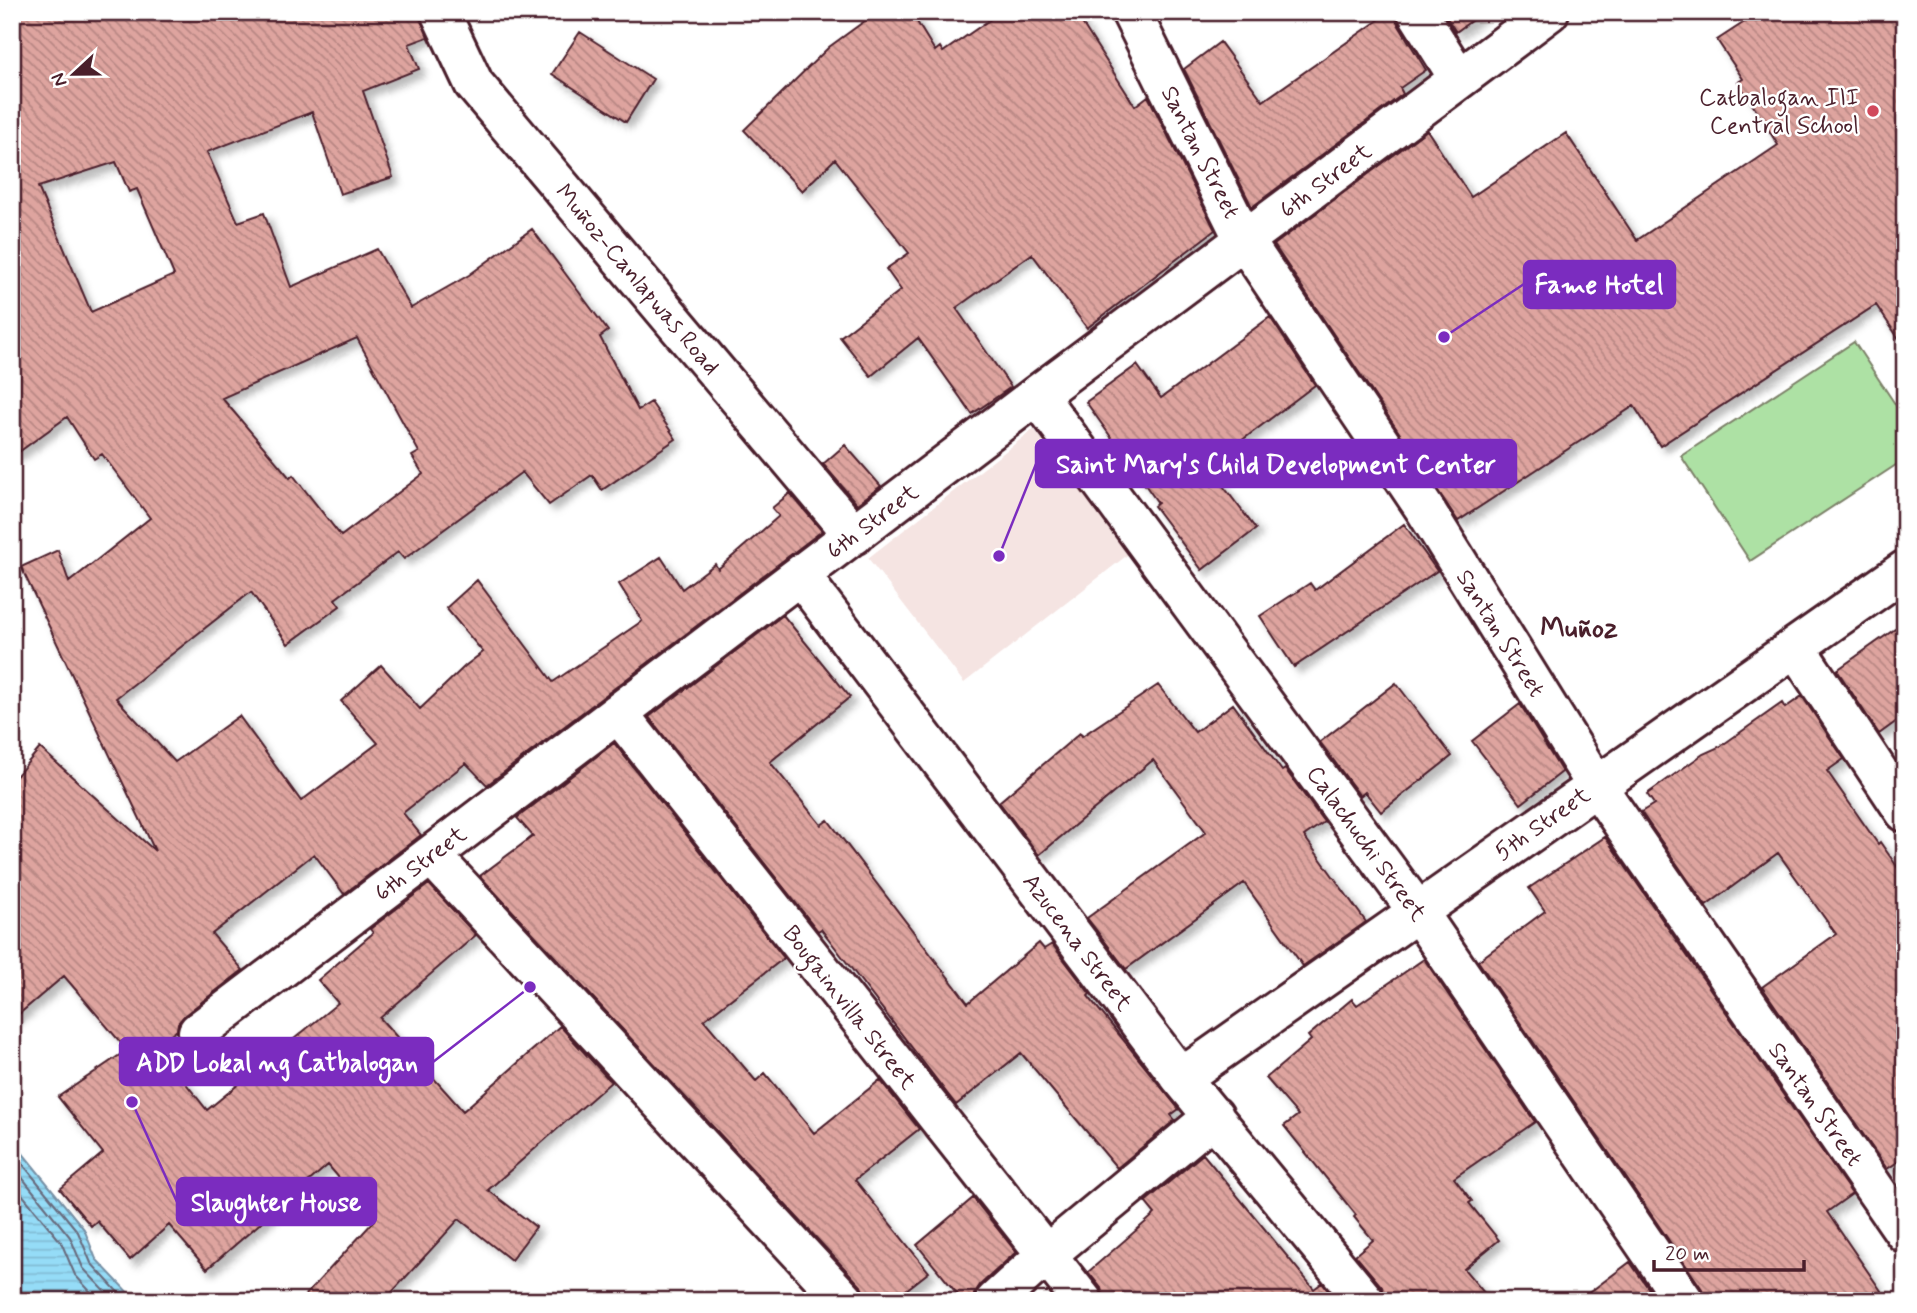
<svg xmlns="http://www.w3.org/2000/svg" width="1917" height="1313" viewBox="0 0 1917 1313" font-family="Mynerve,sans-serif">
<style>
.built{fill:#f5e4e2}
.pitch{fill:#ade1a4;stroke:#7c8068;stroke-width:2}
.water{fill:url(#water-rules);stroke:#7790a5;stroke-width:2}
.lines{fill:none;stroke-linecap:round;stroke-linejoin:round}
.shore{stroke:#686b7d;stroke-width:2}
.building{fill:url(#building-back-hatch);stroke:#4a1f2b;stroke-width:2;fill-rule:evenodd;filter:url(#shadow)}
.street-casing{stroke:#4a1f2b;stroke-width:44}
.street{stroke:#fff;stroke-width:38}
.poi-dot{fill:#d1495b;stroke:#fff;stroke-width:2.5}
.labels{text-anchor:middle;stroke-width:5;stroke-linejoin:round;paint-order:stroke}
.poi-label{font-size:24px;fill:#4a1f2b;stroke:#fff;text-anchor:end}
.street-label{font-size:24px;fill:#4a1f2b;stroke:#fff}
.quarter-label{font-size:28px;font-weight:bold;fill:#4a1f2b;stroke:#fff}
.leader{fill:none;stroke:#7b2cbf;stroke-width:2.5}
.callout-dot{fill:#7b2cbf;stroke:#fff;stroke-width:2.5}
.callout{fill:#7b2cbf;stroke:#7b2cbf;stroke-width:2.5}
.callout-label{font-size:26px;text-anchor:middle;font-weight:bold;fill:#fff}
</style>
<defs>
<pattern id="water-rules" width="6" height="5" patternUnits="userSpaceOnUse" patternTransform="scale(1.75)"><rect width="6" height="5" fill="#95dcf7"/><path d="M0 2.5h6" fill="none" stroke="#82bcd4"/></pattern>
<pattern id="building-back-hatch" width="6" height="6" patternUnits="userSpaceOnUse" patternTransform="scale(1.75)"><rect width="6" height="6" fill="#dea49f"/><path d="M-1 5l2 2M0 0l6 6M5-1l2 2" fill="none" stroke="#b68582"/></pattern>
<filter id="shadow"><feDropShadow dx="6" dy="6" stdDeviation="3.5" flood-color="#0004"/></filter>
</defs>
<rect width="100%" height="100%" fill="#fff"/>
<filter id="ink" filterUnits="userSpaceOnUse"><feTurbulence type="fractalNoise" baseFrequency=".0143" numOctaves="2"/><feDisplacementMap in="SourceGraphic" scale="14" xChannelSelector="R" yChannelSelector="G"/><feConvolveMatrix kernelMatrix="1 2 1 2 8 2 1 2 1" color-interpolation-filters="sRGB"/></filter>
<g filter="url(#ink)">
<path class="built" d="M1034,429L1130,553L964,683L868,558Z"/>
<path class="pitch" d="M1854,342L1905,419V459L1750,561L1681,456Z"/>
<path class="water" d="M12,1140L84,1229L96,1259L136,1301H12Z"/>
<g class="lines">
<path class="shore" d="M12,1151L78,1232L91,1263L126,1301
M12,1165L70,1237L83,1268L114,1301
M12,1182L61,1242L75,1275L99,1301"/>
</g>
<path class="building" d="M12,12H418L428,37L409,44L419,69L363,91L393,177L340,194L312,112L207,152L238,222L264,213L291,287L377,249L411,308L469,275L532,229L608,331L600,337L638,410L651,402L676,439L602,490L592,475L549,505L522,472L404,559L398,552L335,599L340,606L288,644L251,592L116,698L175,762L239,716L301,801L378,743L341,701L381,665L420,709L465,666L483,652L446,608L477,580L553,682L642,621L619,584L661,557L682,589L715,564L718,569L779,516L772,508L790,493L822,531L487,785L466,763L403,813L421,835L344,894L314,854L212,934L243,970L185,1015L178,1023L177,1030L157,1047L207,1110L338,1003L318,980L373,933L370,929L429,884L476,935L380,1018L463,1111L560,1026L611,1082L488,1190L536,1227L511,1260L459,1219L384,1301H300L375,1220L328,1165L207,1269L169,1225L130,1260L97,1221L91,1226L60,1189L103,1153L58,1097L127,1050L64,976L12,1020V781L40,748L155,851L21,567L58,550L69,582L150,518L102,454L94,459L67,417L12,457ZM116,162L129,192L137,189L174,275L91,312L38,187ZM357,338L419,452L412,456L423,474L341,536L293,475L290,478L222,398Z
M877,12H911L935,51L940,47L943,52L1001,12H1075L1135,106L1148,96L1215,230L1087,328L1032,254L956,308L1011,387L972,414L918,338L871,376L840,337L901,290L886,269L909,253L835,159L802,191L744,130L829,47Z
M1390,12H1395L1398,24L1426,70L1400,88L1403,94L1252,207L1184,69L1220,42L1263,101Z
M1443,12H1483L1456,32Z
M1760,12H1905V348L1876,305L1660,446L1634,406L1458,521L1274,245L1427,130L1471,197L1566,133L1637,240L1778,145L1738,82L1743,79L1717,40Z
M580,32L653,79L626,122L552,74Z
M1270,317L1315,385L1208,466L1256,529L1202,570L1154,506L1158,503L1086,402L1137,365L1161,398Z
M845,445L881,486L857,504L823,464Z
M1404,524L1437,571L1294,667L1260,616L1310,583L1315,590Z
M783,615L850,697L770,762L821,825L828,820L968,1003L1039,943L1044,949L1052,944L1090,994L1088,996L1179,1109L1171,1115L1175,1120L1117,1168L1021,1053L956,1105L821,929L818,931L649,717Z
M1905,622V715L1879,734L1837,670Z
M1396,683L1452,756L1381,812L1365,792L1360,796L1320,742Z
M1158,685L1195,732L1233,704L1282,771L1285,769L1324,822L1304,836L1366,922L1303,966L1244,883L1126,969L1087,918L1206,832L1153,760L1039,855L999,802L1080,733L1082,736Z
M1802,696L1844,759L1827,771L1878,844L1880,842L1905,878V1157L1887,1169L1762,987L1836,934L1778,853L1706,906L1641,812L1654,804L1647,794L1703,754L1721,746L1782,703L1785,708Z
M1520,704L1562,772L1521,804L1472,741Z
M614,743L784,958L704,1020L756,1081L765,1073L814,1133L880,1080L919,1129L855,1180L929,1272L892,1301H866L861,1286L480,876L533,836L517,818Z
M1605,837L1852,1194L1827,1212L1888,1301H1706L1702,1289L1478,961L1545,911L1529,888Z
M1424,959L1535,1122L1454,1178L1472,1201L1469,1203L1499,1240L1464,1269L1491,1301H1386L1382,1287L1355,1255L1373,1240L1354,1217L1356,1215L1284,1126L1298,1115L1266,1078L1311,1040L1308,1036L1352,999L1357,1005Z
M1203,1154L1314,1289L1322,1283L1336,1301H1104L1101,1288L1088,1272L1155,1214L1145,1202Z
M973,1198L1016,1252L980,1285L974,1294V1301H963L917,1245Z
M1630,1262L1657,1301H1578Z"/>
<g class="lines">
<defs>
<path id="street" d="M440,12L474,84L854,535
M1131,12L1244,240L1426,511L1596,785L1905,1233
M1417,12L1459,79
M1037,395L1418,912L1684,1301
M800,575L1181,1078L1365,1301
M1796,648L1905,812
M618,713L1083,1301
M431,855L845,1301
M198,1032L1037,395L1549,12
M1181,1078L1905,570
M995,1301L1046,1255L1214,1116"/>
</defs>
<use href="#street" class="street-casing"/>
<use href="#street" class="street"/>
</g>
</g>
<circle class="poi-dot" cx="1873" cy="111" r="7"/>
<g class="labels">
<g class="poi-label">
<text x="1859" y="105">Catbalogan III<tspan x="1859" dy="28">Central School</tspan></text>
</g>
<g class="street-label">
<text transform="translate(1201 152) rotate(63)" y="8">Santan Street</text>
<text transform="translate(1325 180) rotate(-37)" y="8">6th Street</text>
<text transform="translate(638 279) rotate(50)" y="8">Muñoz-Canlapwas Road</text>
<text transform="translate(872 521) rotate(-37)" y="8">6th Street</text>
<text transform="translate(1501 633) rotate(58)" y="8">Santan Street</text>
<text transform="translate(1542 823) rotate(-35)" y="8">5th Street</text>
<text transform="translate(1367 843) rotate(54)" y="8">Calachuchi Street</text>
<text transform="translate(420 863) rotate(-37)" y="8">6th Street</text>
<text transform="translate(1078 942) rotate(53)" y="8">Azucena Street</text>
<text transform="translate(850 1007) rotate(52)" y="8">Bougainvilla Street</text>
<text transform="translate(1816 1104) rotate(55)" y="8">Santan Street</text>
</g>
<g class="quarter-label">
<text x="1579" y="637">Muñoz</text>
</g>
</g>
<path class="leader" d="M1444 337L1524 284M999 556L1036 464M530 987L433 1062M132 1102L177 1202"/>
<g class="callout-dot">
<circle cx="1444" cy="337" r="7"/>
<circle cx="999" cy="556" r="7"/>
<circle cx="530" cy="987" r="7"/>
<circle cx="132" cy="1102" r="7"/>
</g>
<g class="callout">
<rect x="1524" y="261" width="151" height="47" rx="7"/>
<rect x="1036" y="440" width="480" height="47" rx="7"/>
<rect x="120" y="1038" width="313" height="47" rx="7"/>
<rect x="177" y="1178" width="199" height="47" rx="7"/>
</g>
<g class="callout-label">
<text x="1599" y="293">Fame Hotel</text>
<text x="1276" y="473">Saint Mary's Child Development Center</text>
<text x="277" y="1071">ADD Lokal ng Catbalogan</text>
<text x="276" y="1211">Slaughter House</text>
</g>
<rect width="1917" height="1313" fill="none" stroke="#fff" stroke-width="42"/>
<rect x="21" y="21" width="1875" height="1271" fill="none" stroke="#4a1f2b" stroke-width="2.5" filter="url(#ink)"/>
<g transform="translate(74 74) rotate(248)" stroke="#ffffff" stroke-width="5" paint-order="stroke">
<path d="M0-5L12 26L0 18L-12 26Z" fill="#4a1f2b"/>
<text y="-10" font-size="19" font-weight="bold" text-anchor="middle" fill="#4a1f2b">N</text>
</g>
<path d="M1654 1260v10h150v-10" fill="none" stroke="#4a1f2b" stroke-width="3.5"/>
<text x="1665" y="1260" font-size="21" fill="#4a1f2b" stroke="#ffffff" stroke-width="5" paint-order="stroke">20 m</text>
</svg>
